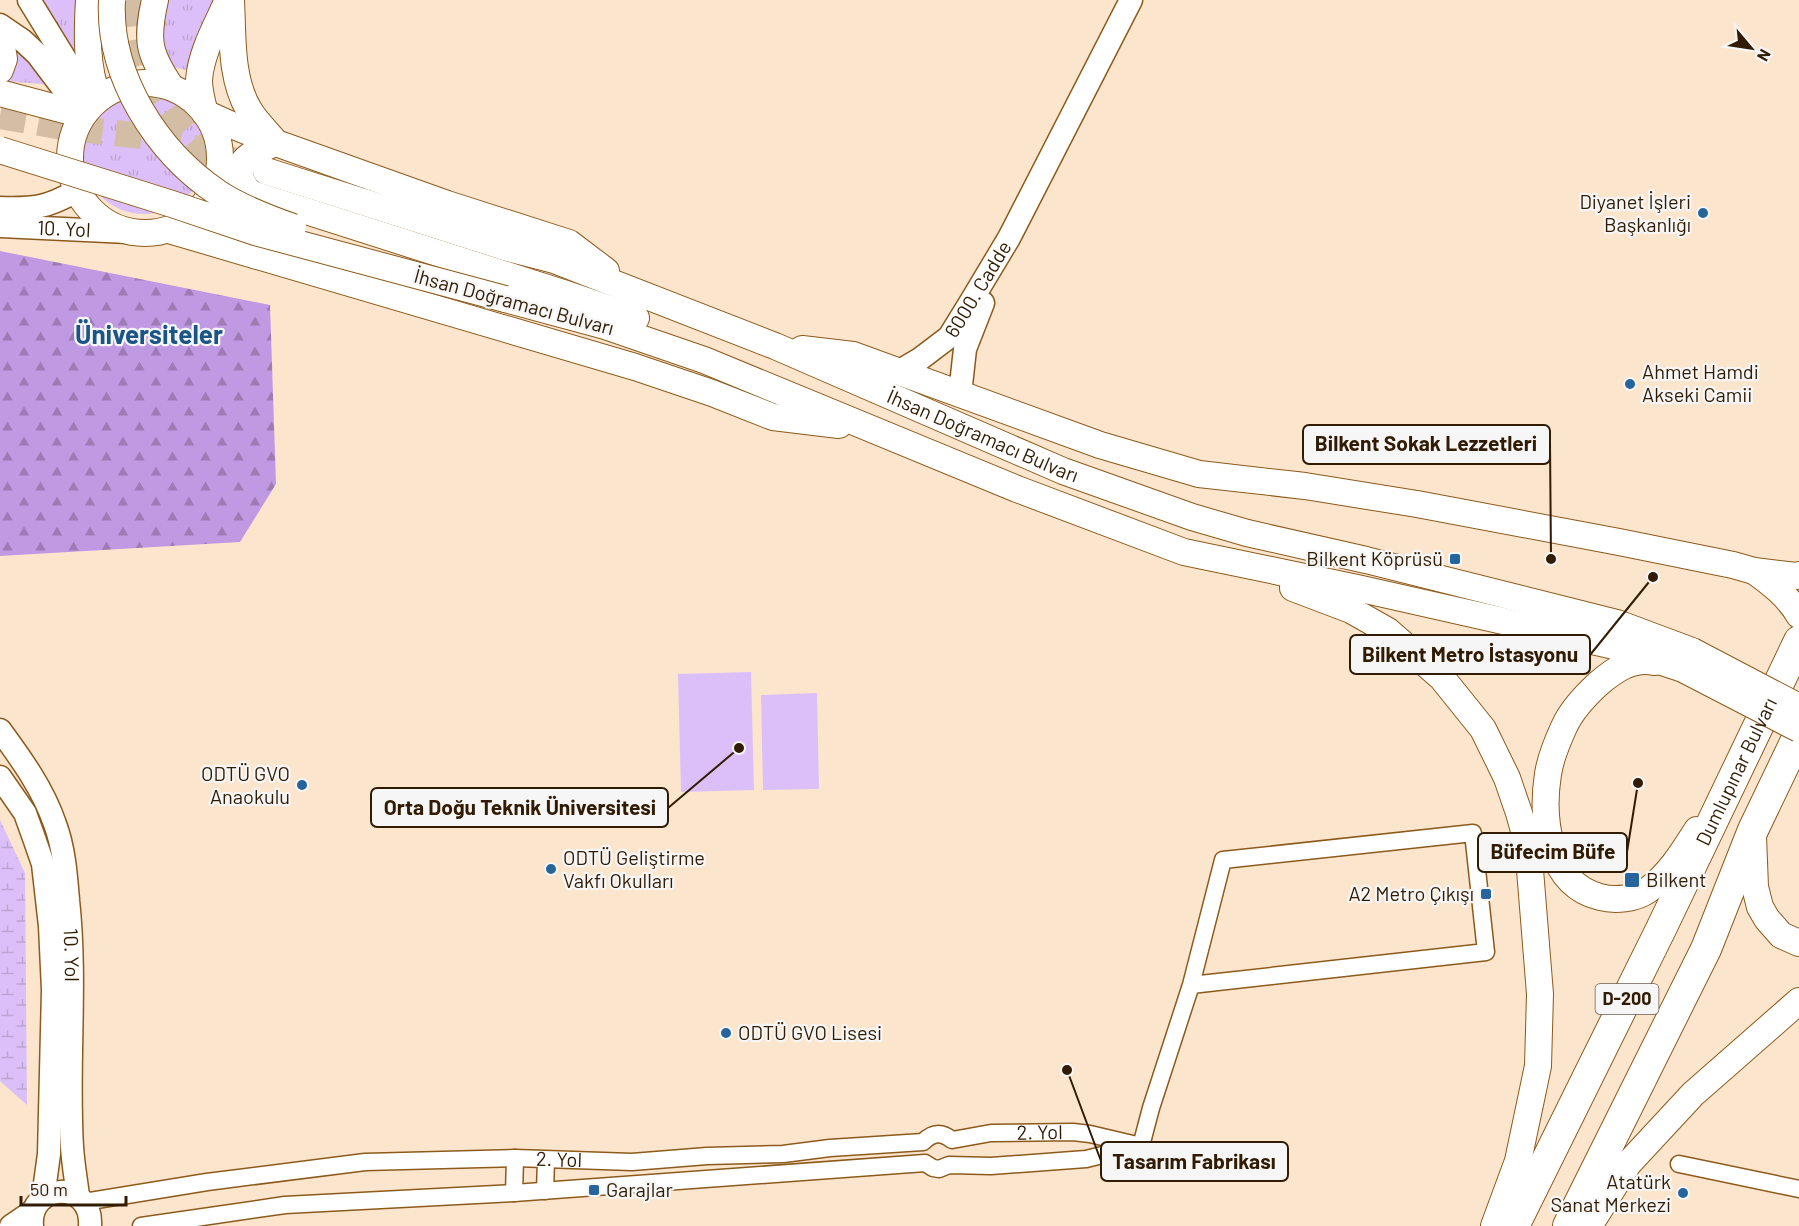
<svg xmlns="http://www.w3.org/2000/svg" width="1799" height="1226" viewBox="0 0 1799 1226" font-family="Barlow,sans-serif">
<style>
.grass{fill:url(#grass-tufts)}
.forest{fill:url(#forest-firs)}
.wetland{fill:url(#wetland-marsh)}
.pitch{fill:#dcbff8}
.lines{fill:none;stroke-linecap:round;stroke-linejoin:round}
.primary-tunnel{stroke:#d3bda5;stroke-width:26;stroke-dasharray:26 13;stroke-linecap:butt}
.street-casing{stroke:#8c5a1b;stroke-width:19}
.secondary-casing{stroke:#8c5a1b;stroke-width:25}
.primary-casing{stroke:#8c5a1b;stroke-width:28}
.highway-casing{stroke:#8c5a1b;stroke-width:32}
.street{stroke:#fff;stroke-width:16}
.secondary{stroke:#fff;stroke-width:22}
.primary{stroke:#fff;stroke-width:26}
.highway{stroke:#fff;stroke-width:30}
.primary-bridge-casing{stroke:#8c5a1b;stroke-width:28;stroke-linecap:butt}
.primary-bridge{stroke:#fff;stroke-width:26}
.poi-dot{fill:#26659c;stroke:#f6f6f6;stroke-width:2}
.labels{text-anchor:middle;stroke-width:4.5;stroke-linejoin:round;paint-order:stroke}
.shield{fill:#f6f6f6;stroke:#6c5d4c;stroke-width:1.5}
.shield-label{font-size:18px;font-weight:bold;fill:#311c03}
.poi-label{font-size:20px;fill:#311c03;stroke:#f6f6f6;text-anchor:end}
.street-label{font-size:20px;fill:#311c03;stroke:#f6f6f6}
.district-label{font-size:26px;font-weight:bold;fill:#1a5585;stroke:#f6f6f6}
.leader{fill:none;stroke:#311c03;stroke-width:2}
.callout-dot{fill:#311c03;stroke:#f6f6f6;stroke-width:2}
.callout{fill:#f6f6f6;stroke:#311c03;stroke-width:2}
.callout-label{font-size:21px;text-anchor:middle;font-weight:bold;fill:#311c03}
</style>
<defs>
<pattern id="grass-tufts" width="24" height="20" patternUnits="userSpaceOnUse" patternTransform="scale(1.5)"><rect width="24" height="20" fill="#dcbff8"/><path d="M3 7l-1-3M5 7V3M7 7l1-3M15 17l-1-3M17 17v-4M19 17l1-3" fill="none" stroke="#bda4d3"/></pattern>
<pattern id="forest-firs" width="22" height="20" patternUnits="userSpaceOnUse" patternTransform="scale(1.5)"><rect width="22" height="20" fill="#c099e3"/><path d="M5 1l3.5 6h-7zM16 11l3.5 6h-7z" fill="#9d7cb6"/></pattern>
<pattern id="wetland-marsh" width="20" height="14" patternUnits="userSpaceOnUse" patternTransform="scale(1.5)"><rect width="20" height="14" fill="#dcbff8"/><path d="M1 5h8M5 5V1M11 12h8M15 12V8" fill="none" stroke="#bda4d3"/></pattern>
</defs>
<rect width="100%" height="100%" fill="#fce5cd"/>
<path class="grass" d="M41,0H76L77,58Z
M167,0H214L213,12L188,68L185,70L174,67L165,54L160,24Z
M11,40L54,85L4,81Z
M82 152a62 62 0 1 1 124 0a62 62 0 1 1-124 0Z"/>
<path class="forest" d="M0,251L270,305L276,484L240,542L0,556Z"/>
<path class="wetland" d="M0,820L25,873L27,1105L0,1081Z"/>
<path class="pitch" d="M751,672L754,790L681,792L678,674Z
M817,693L819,789L763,790L761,695Z"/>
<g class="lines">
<path class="primary-tunnel" d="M136,0C135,70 158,99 202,150
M0,116L62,127L151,137L202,150L262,170"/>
<defs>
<g id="street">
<path d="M1141,1146L1151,1108L1191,985L1223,860L1473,833L1486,952L1191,985"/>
<path d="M1679,1164L1799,1189"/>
<path d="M545,1191L546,1160"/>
<path d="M514,1193L515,1158"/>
<path id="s1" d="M84,1202L207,1182L365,1162L515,1158L632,1162L707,1156L783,1154L830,1148L923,1142C932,1133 941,1131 952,1140L991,1133L1073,1132L1090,1134L1141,1146"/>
<path d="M141,1226L285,1205L514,1193L925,1163L933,1168L939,1169L949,1165L991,1166L1086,1159L1135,1147"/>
</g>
<g id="secondary">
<path d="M29,0L72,70L98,99"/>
<path d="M0,25L22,40L37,54L83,115"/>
<path d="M0,208C33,209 47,208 76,191"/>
<path id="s2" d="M0,226L128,232"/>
<path id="s3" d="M898,372L920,359L949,337L970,303L1009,238L1131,0"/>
<path d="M960,394L965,349L983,303"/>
<path id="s4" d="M0,730C22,760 43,789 55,824C64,848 66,875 68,900C77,983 67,1064 72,1147C73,1163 76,1180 78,1196"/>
<path d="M0,777L25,813L34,838L43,864L50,926L53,990L49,1154L43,1198"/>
<path d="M11,1226L33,1211"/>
<path d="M32,1226C28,1182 93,1179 90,1226"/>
</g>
<g id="primary">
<path d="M89,0C87,35 86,65 98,99"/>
<path d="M155,0C146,40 148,53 171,87"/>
<path d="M231,0C233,36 230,78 249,110C256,122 267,132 276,143C251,152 225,165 250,193"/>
<path d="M0,34L4,59L0,70"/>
<circle cx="145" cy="158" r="75"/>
<path d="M0,93L83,115"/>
<path d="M205,113L234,126L276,143L447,204L569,243L606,271"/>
<path d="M205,113C202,102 199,92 199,80C201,52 217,25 228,0"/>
<path id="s5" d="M266,171L508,248L554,260L775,346L1063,471L1192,517L1247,533L1366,560L1617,623L1692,651"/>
<path d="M211,202L221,198L250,193L566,294L636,318"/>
<path d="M169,230L635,367L712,393L773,417L839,425"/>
<path d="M505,299L605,326L704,360L1017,489L1184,552L1357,588L1610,645L1683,669"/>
<path d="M802,349L853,355L1100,445L1199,474L1305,486L1417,504L1619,542L1733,565L1754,571L1796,576L1799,575"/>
<path d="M1754,571C1772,584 1788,596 1799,615"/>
<path d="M1293,588L1351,610L1388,631L1442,678L1483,729L1507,778L1519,813L1528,845L1540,994L1538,1066L1518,1161L1494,1226"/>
<path d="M1655,662C1633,657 1614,670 1598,684C1585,696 1571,711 1564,727C1558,740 1550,761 1548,774C1541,819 1548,884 1600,897C1615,901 1635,899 1648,890C1669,875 1683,852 1697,830"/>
<path d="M1753,836L1755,887L1760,907L1767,919L1781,935L1799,943"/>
<path d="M1589,1226L1628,1164L1693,1094L1799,1001"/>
</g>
<g id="highway">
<path id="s6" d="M1514,1226L1661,929L1799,641"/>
<path d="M1568,1226L1706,949L1753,830L1799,734"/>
</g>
</defs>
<use href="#street" class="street-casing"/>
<use href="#secondary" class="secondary-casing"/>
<use href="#primary" class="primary-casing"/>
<use href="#highway" class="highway-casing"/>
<use href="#street" class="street"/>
<use href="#secondary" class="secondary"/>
<use href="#primary" class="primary"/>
<use href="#highway" class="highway"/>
<defs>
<path id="primary-bridge" d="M112,0C108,76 156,151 218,193C241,208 267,218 293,227
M0,150L172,204L255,232L505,299
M1692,651L1799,707
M1683,669L1799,729"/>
</defs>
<use href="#primary-bridge" class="primary-bridge-casing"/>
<use href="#primary-bridge" class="primary-bridge"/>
</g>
<g class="poi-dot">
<circle cx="1703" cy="213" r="6"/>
<circle cx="1630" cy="384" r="6"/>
<rect x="1449" y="553" width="12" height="12" rx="3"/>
<circle cx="302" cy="785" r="6"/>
<circle cx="551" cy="869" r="6"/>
<rect x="1624" y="872" width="16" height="16" rx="3"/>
<rect x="1480" y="888" width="12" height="12" rx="3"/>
<circle cx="726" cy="1033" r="6"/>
<rect x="588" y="1184" width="12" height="12" rx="3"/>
<circle cx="1683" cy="1193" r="6"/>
</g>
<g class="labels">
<rect class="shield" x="1595.5" y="984" width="63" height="30" rx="4.5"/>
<g class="shield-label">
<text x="1627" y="1005">D-200</text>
</g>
<g class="poi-label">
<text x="1691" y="209">Diyanet İşleri<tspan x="1691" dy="23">Başkanlığı</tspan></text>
<text x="1642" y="379" text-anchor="start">Ahmet Hamdi<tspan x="1642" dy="23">Akseki Camii</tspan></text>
<text x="1443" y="566">Bilkent Köprüsü</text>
<text x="290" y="781">ODTÜ GVO<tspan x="290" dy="23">Anaokulu</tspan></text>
<text x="563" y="865" text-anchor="start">ODTÜ Geliştirme<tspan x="563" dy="23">Vakfı Okulları</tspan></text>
<text x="1646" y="887" text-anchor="start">Bilkent</text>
<text x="1474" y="901">A2 Metro Çıkışı</text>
<text x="738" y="1040" text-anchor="start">ODTÜ GVO Lisesi</text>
<text x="1671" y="1189">Atatürk<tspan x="1671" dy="23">Sanat Merkezi</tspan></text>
<text x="606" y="1197" text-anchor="start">Garajlar</text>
</g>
<g class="street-label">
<text dy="7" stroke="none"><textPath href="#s2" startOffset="64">10. Yol</textPath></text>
<text dy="7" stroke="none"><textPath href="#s3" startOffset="118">6000. Cadde</textPath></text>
<text transform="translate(514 302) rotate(15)" y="7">İhsan Doğramacı Bulvarı</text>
<text dy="7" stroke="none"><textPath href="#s5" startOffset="765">İhsan Doğramacı Bulvarı</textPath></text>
<text dy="7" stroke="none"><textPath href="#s6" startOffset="506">Dumlupınar Bulvarı</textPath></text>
<text dy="7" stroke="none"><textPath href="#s4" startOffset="242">10. Yol</textPath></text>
<text dy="7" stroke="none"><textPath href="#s1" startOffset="964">2. Yol</textPath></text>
<text dy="7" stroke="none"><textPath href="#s1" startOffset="478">2. Yol</textPath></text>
</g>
<g class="district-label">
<text x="149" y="344">Üniversiteler</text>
</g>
</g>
<path class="leader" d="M1551 559L1550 444M1653 577L1590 655M739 748L668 808M1638 783L1627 852M1067 1070L1101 1161"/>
<g class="callout-dot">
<circle cx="1551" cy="559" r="6"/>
<circle cx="1653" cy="577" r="6"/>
<circle cx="739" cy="748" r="6"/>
<circle cx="1638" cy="783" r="6"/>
<circle cx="1067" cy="1070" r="6"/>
</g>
<g class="callout">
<rect x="1303" y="425" width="247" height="39" rx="6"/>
<rect x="1350" y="635" width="240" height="39" rx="6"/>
<rect x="371" y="788" width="297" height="39" rx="6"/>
<rect x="1478" y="833" width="149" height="39" rx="6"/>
<rect x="1101" y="1142" width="187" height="39" rx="6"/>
</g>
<g class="callout-label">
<text x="1426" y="451">Bilkent Sokak Lezzetleri</text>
<text x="1470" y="662">Bilkent Metro İstasyonu</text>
<text x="520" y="815">Orta Doğu Teknik Üniversitesi</text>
<text x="1553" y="859">Büfecim Büfe</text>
<text x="1194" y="1169">Tasarım Fabrikası</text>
</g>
<g transform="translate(1751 48) rotate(119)" stroke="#f6f6f6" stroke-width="4.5" paint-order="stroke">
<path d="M0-4.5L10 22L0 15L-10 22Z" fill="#311c03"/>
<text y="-9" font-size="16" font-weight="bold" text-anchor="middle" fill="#311c03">N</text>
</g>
<path d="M21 1196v9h105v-9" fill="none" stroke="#311c03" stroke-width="3"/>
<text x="30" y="1196" font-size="18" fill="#311c03" stroke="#f6f6f6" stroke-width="4.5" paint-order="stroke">50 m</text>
</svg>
